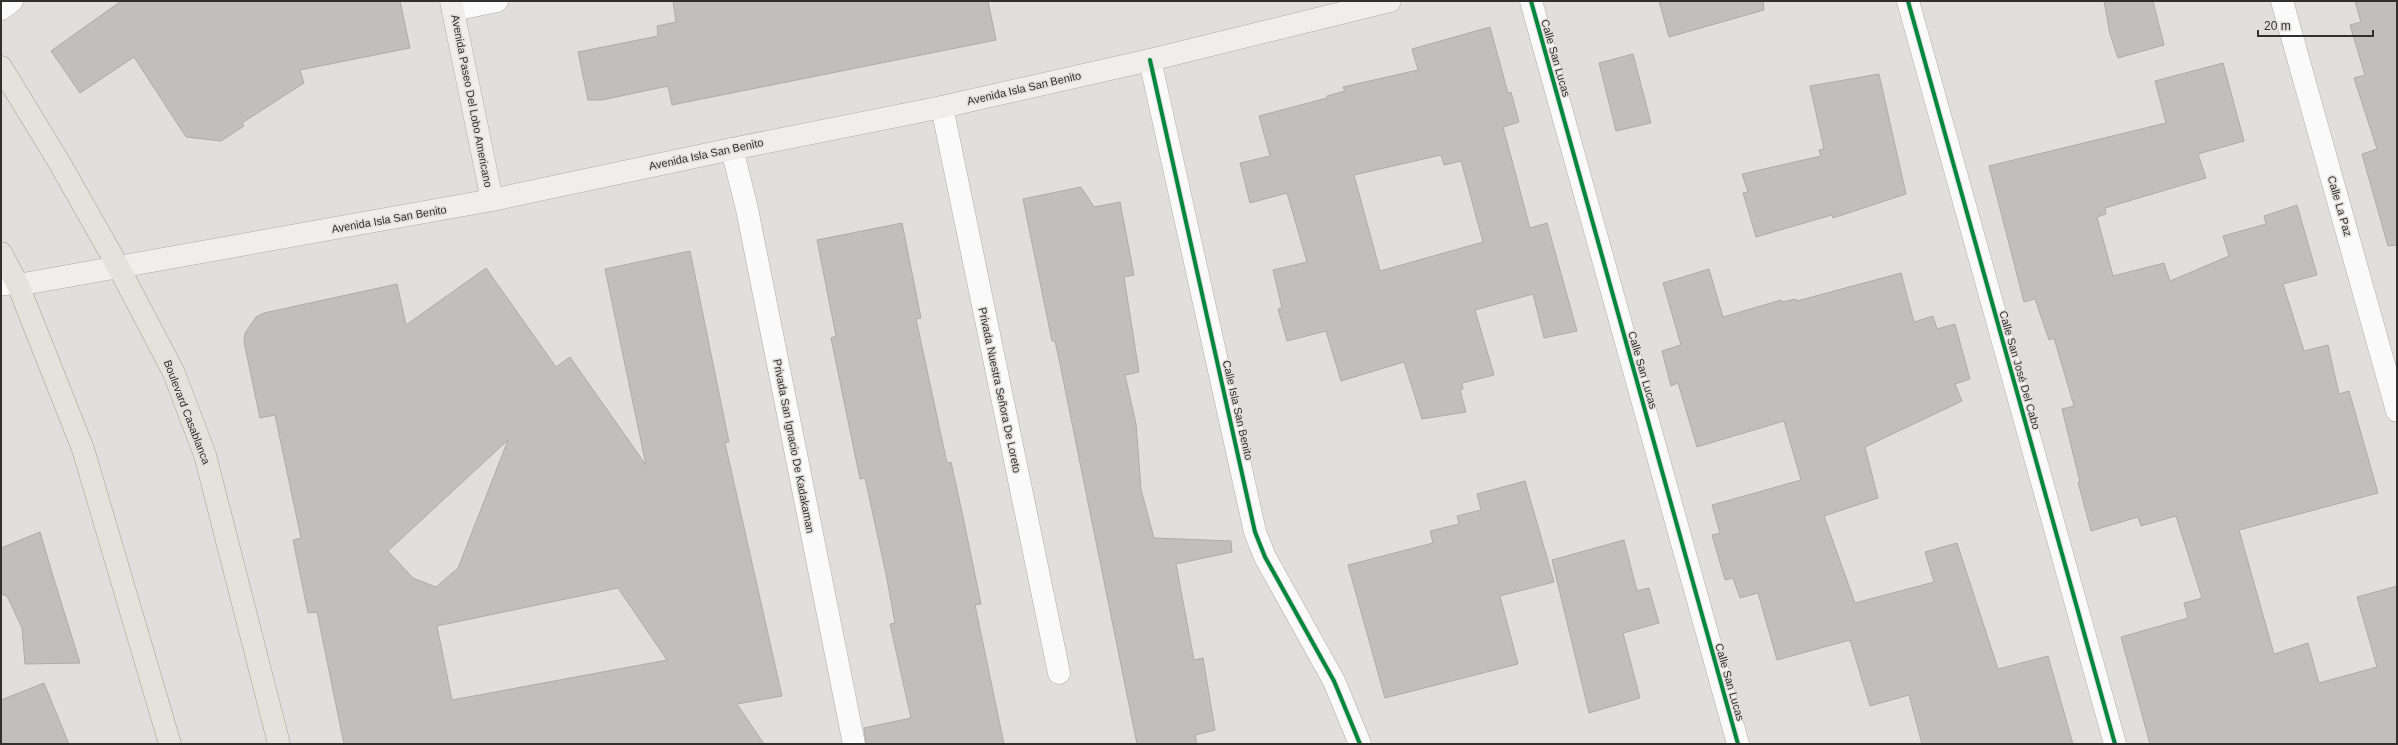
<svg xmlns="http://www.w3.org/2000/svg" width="2398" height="745" viewBox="0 0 2398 745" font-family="Helvetica,sans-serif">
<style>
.building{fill:#c0bfbd;stroke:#aeacab;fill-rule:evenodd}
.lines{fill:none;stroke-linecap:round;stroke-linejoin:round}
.lane-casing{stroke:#adabaa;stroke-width:18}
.street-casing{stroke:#adabaa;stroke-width:23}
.secondary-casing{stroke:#adabaa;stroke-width:23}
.primary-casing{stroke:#a49e91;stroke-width:23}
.lane{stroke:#fafafa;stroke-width:17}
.street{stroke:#fafafa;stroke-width:22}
.secondary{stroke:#efeeeb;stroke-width:22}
.primary{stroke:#e5e2db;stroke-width:22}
.cycleway-casing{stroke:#e2dedc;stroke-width:6}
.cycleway{stroke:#00873e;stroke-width:4}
.labels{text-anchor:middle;stroke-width:3;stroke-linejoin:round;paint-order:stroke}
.street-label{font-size:11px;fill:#32302f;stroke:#e2dedc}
</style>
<rect width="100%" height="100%" fill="#e1dfdd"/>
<path class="building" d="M121,1H400L410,48L300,70L304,83L242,123L244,126L221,141L186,137L134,57L80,93L51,51Z
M673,1H988L996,40L672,105L668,86L602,100H588L578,52L658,36L657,26L676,22Z
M1659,1H1763L1764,10L1669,37Z
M2104,1H2153L2164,45L2118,58L2110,34Z
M2355,1H2397V245L2388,246L2362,154L2377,149L2354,78L2365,75L2350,25L2361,22Z
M1490,27L1508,93L1511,92L1519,122L1503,127L1530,228L1547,223L1577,331L1544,338L1533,294L1475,310L1494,375L1462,383L1463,389L1460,390L1466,412L1422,419L1404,362L1341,381L1326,331L1287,341L1278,309L1282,308L1273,270L1307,262L1287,193L1250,203L1240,163L1270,156L1259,116L1327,98V96L1345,91L1343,87L1418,70L1412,49ZM1441,155L1444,165L1461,161L1483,242L1380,271L1354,175Z
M1633,54L1651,123L1616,131L1599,63Z
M2223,63L2244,141L2198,154L2206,178L2105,208L2106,214L2097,217L2113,276L2164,263L2170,281L2229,256L2223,236L2266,224L2264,216L2297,205L2317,275L2283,284L2304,351L2328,345L2339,394L2349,391L2378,493L2239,530L2274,654L2308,643L2319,683L2377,667L2357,597L2397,586V744H2150L2121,637L2188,618L2184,603L2202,598L2176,516L2141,526L2138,517L2091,531L2078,482H2080L2062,409L2074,406L2054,338L2049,340L2035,299L2024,302L1989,166L2166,123L2155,81Z
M1879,74L1906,194L1833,218L1832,215L1756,237L1743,193L1748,192L1742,174L1821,156L1819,150L1824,149L1810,86Z
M1081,187L1094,207L1120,202L1134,275L1124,277L1139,372L1125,375L1136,424L1141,489L1154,538L1231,541L1232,552L1176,564L1194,660L1203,658L1215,730L1195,735L1197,744H1137L1060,364L1055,341H1052L1023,199Z
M902,223L921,318L916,319L947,463L951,462L962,512L981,604L975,605L1004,744H866L864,728L911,718L890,624L895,623L886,574L865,478L860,479L831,338L836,336L817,240Z
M690,251L729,442L725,443L782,696L737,704L764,744H344L317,612L308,613L293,540L301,538L275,415L260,418L244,342L245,333L256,317L264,313L397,284L406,325L486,268L556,367L570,357L646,465L605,269ZM508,440L458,568L436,587L413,578L388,551ZM618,588L667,660L452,700L437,626Z
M1709,269L1723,317L1781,300V302L1796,299L1797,301L1901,273L1914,322L1933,316L1937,329L1955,324L1970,379L1955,384L1962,401L1865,447L1878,498L1824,516L1855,603L1934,582L1925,552L1957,543L1998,669L2048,656L2073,744H1922L1909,695L1870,706L1850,640L1777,660L1758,593L1740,598L1733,578L1725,580L1712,535L1720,533L1712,505L1801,480L1784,421L1697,447L1678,383L1671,386L1662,351L1681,345L1663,283Z
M1525,481L1554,582L1500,596L1518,664L1385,698L1348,565L1433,543L1430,531L1459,524L1457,516L1481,510L1477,494Z
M40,532L53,576L80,663L25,664L22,628L7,596L1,594V548Z
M1624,540L1637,591L1649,588L1659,623L1623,633L1640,698L1589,713L1552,560Z
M44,683L69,744H1V700Z"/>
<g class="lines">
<defs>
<path id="lane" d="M1,287L18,285"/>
<path id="street" d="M1531,1L1738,744
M1908,1L2115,744
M2282,1L2397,411
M1,9L12,1
M453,10L497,1
M1150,60L1255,532L1265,557L1334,681L1360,744
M942,107L1059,673
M732,149L747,209L854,744"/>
<path id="secondary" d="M451,1L492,200
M18,285L492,200L732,149L942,107L1150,60L1390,1"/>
<path id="primary" d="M1,67L59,162L119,268L174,373L205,455L279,744
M1,253L18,285L83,449L170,744"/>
</defs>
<use href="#lane" class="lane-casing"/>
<use href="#street" class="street-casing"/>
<use href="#secondary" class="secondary-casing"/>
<use href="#primary" class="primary-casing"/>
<use href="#lane" class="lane"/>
<use href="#street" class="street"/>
<use href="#secondary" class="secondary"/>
<use href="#primary" class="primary"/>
<defs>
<path id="cycleway" d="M1531,1L1738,744
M1908,1L2115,744
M1150,60L1255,532L1265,557L1334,681L1360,744"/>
</defs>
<use href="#cycleway" class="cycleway-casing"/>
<use href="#cycleway" class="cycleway"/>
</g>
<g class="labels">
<g class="street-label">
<text transform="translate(1556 58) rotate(74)" y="4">Calle San Lucas</text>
<text transform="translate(1024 88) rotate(-13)" y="4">Avenida Isla San Benito</text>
<text transform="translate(472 101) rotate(79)" y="4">Avenida Paseo Del Lobo Americano</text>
<text transform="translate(706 154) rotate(-12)" y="4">Avenida Isla San Benito</text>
<text transform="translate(2340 206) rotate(74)" y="4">Calle La Paz</text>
<text transform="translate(389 219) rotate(-10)" y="4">Avenida Isla San Benito</text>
<text transform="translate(1643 370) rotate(74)" y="4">Calle San Lucas</text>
<text transform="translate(2020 370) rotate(74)" y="4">Calle San José Del Cabo</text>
<text transform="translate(1000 390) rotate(78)" y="4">Privada Nuestra Señora De Loreto</text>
<text transform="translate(1238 410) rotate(77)" y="4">Calle Isla San Benito</text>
<text transform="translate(187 412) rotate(69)" y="4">Boulevard Casablanca</text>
<text transform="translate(794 446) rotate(79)" y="4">Privada San Ignacio De Kadakaman</text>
<text transform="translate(1730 682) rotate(74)" y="4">Calle San Lucas</text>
</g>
</g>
<rect width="2398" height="745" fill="none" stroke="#32302f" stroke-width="4"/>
<path d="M2258 30v6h115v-6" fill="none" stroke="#32302f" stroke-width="2"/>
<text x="2264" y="30" font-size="12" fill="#32302f" stroke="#e2dedc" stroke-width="3" paint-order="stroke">20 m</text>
</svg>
